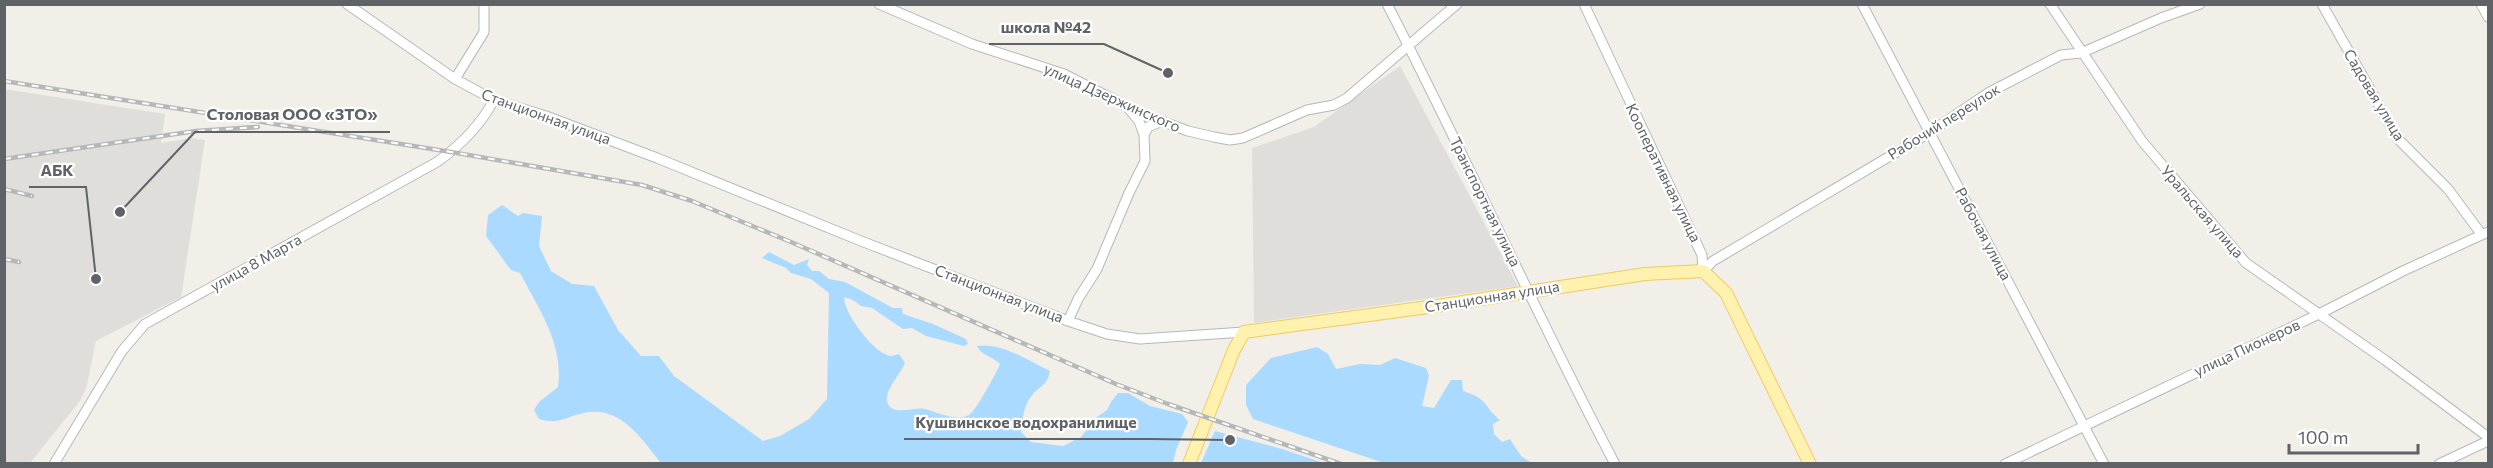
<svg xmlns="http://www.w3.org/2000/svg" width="2493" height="468" viewBox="0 0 2493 468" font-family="Commissioner,sans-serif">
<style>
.industrial{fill:#e0deda}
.water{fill:#aadaff}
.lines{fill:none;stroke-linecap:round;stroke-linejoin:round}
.minor-casing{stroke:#b5b8bc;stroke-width:11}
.major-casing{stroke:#f2c960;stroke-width:14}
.minor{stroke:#fff;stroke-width:9}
.major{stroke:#fff2af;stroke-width:12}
.rail-casing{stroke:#b6b7b8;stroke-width:4.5}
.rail{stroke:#fff;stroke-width:2;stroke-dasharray:7;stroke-linecap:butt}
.labels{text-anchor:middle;stroke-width:4.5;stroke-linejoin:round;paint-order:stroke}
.street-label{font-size:15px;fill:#5f6368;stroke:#fff}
.leader{fill:none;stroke:#5f6368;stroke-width:2}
.callout-dot{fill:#5f6368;stroke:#fff;stroke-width:2}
.callout-label{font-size:16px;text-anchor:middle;font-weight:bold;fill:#5f6368;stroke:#fff;stroke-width:4.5;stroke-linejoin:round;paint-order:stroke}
</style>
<rect width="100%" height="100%" fill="#f1efe8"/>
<path class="industrial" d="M1400,66L1518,286L1254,323L1252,148L1314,127Z
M4,89L165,114L161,143L191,138L205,140L181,297L96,341L86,389L80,401L30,463H5Z"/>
<path class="water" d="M502,205L518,216L523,213L542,216L539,246L551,271L572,284L594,286L618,330L641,356H659L674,376L763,441L780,436L809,419L827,399L829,293L811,279L791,273L786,268L762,258L769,252L794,265L809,259L807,265L812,271H819L829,279L845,282L893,308H902L903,314L933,324L966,339L968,344L964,346L926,336L912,328L903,329L872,308L861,306L853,300L844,297C844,313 870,347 885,354C890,357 893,356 899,354L905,363C901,373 885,390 887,401C891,418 914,406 925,409C936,412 957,422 969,415C975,412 997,372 1000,364C993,357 981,355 977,346C1002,342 1028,361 1050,371C1046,387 1042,384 1033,394C1024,404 1022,419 1021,432L1031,442L1063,446L1081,437L1097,417L1107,410L1111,402L1118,393H1128L1150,406L1182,414L1188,422L1176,450L1173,463H661C641,439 621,405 584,413C563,417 561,425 539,419L534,410L539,402L558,387C564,345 539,309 520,273L511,270L486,236L488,215Z
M1317,347L1328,354L1336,369L1360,364L1380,365L1395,358L1426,368L1429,376L1422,406L1434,408L1451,380H1462L1463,391C1489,399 1483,406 1500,420L1493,424L1494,434L1502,442L1510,439L1521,456L1532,463H1384L1253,419L1246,405V385L1271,358Z
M1215,431L1282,449L1324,463H1201Z"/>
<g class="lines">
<defs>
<path id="minor" d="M347,4L455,79L494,100L546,116L657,158L861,241L1068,321L1107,334L1140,339L1244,332
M879,4L972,44L1064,74L1140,113L1188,131L1214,137L1230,140L1243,138L1307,110L1334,105L1347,98L1457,4
M1387,4C1466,156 1535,313 1615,464
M1584,4L1702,255L1703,271
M1862,4L2104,464
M2050,4L2142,141L2246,263L2385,360L2488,437
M2322,4L2398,139L2448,189L2482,235
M2481,4L2488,17
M455,79L484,32V4
M1129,109L1139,121L1144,135
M1703,271L1713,261L1929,133L1988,93L2061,55L2081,53L2161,18L2200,4
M1068,321L1078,299L1097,269L1129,193L1145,161L1144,135L1148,127L1162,121
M54,464L122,351L145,324L437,162C461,145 480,126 494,100
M2005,464L2319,314L2403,271L2488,232
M2439,464L2488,441"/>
<path id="major" d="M1189,464L1234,350L1244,332L1443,305L1645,274L1703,271L1726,293L1810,464"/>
</defs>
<use href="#minor" class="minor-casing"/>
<use href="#major" class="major-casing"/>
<use href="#minor" class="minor"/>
<use href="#major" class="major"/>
<defs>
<path id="rail" d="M4,81L451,152L642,185L692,201L791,242L1116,384L1168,404L1341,464
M4,159L196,131L258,127
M4,189L32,196
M4,259L19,262"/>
</defs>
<use href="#rail" class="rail-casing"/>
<use href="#rail" class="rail"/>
</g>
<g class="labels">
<g class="street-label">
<text transform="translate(2374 95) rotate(59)" y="5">Садовая улица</text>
<text transform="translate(1112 98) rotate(24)" y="5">улица Дзержинского</text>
<text transform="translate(546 117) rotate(20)" y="5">Станционная улица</text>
<text transform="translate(1944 122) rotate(-32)" y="5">Рабочий переулок</text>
<text transform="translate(1663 173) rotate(64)" y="5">Кооперативная улица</text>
<text transform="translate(1485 202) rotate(64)" y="5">Транспортная улица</text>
<text transform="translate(2202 212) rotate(49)" y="5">Уральская улица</text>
<text transform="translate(1983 234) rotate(62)" y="5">Рабочая улица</text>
<text transform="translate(256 263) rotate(-29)" y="5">улица 8 Марта</text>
<text transform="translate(999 294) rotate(21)" y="5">Станционная улица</text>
<text transform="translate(1492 297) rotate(-9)" y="5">Станционная улица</text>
<text transform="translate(2247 348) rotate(-25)" y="5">улица Пионеров</text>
</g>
</g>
<path class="leader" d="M1168 73L1104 44H989M120 212L195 132H390M96 279L86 187H29M1230 440L1149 439H904"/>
<g class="callout-dot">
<circle cx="1168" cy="73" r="6"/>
<circle cx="120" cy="212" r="6"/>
<circle cx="96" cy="279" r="6"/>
<circle cx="1230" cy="440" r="6"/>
</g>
<g class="callout-label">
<text x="1046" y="33">школа №42</text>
<text x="292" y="120">Столовая ООО «ЗТО»</text>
<text x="57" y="176">АБК</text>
<text x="1026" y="428">Кушвинское водохранилище</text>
</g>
<rect width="2493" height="468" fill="none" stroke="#5f6368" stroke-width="12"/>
<path d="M2289 444v9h129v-9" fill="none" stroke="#5f6368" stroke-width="3"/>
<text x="2298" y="444" font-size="18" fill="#5f6368" stroke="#ffffff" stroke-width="4.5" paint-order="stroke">100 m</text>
</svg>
